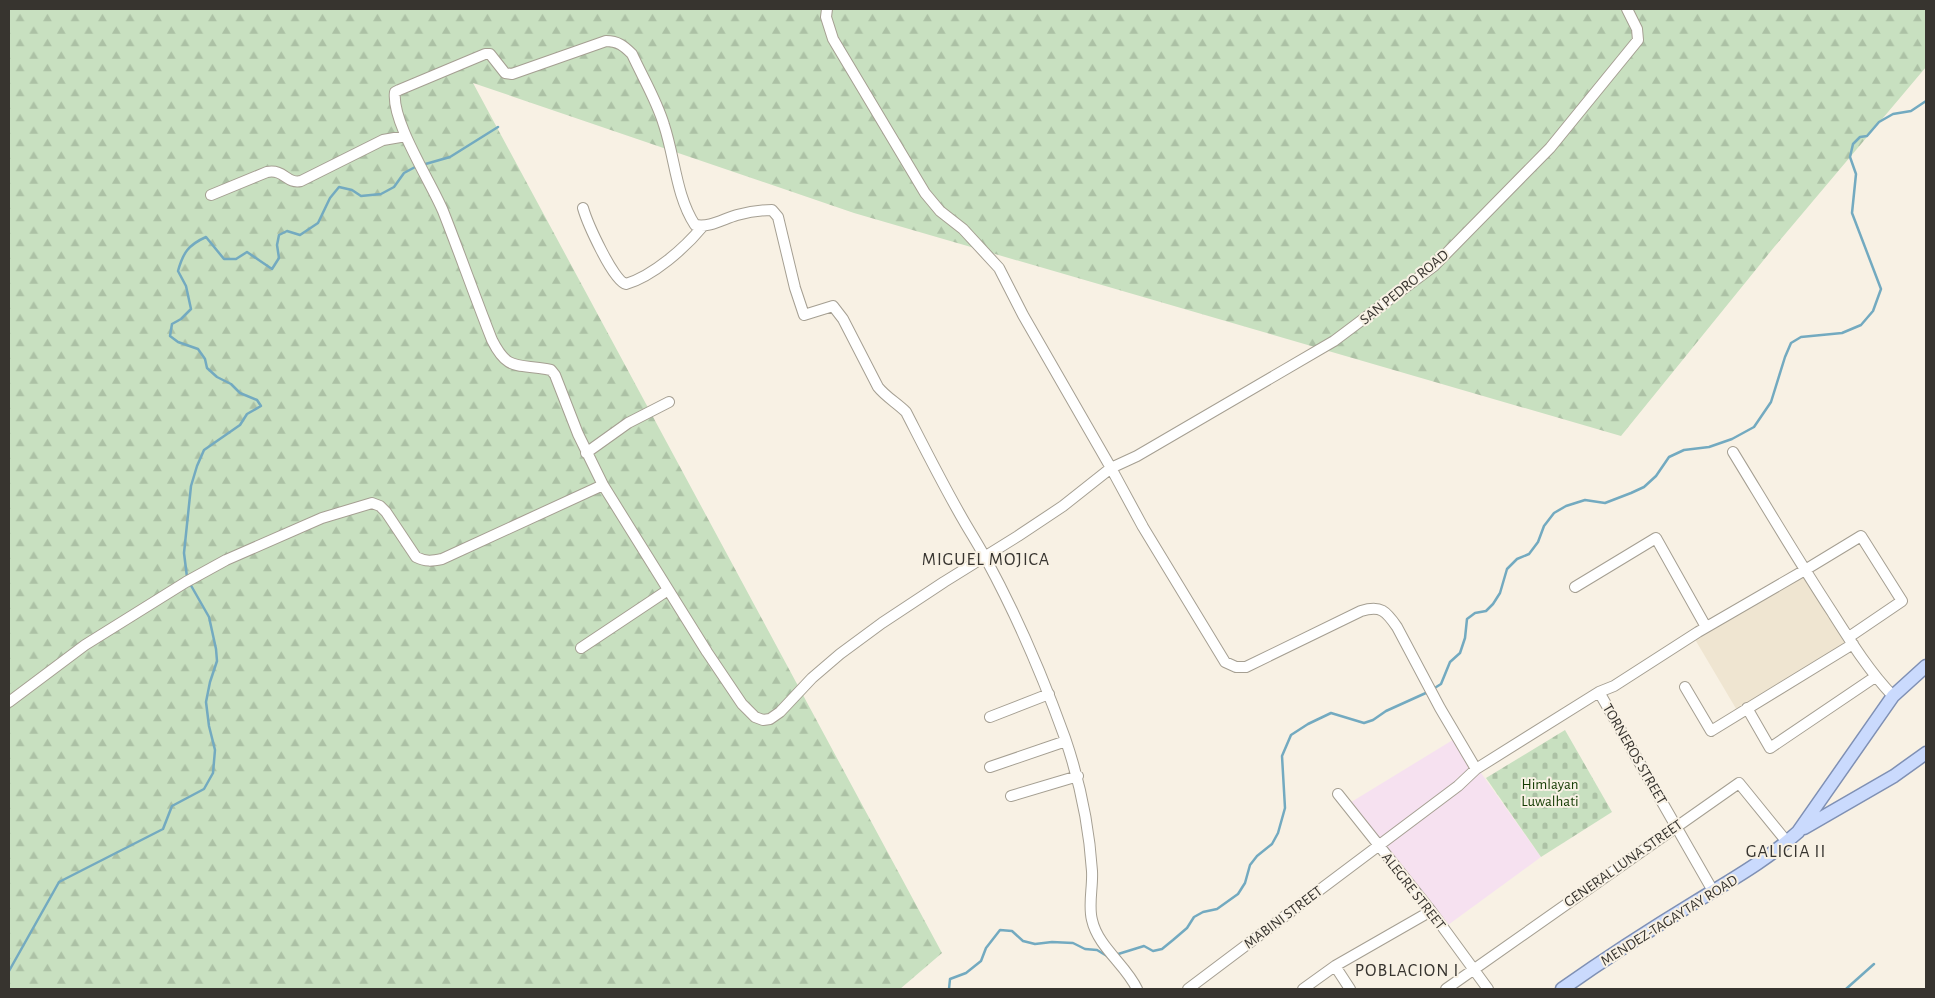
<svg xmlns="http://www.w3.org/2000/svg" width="1935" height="998" viewBox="0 0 1935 998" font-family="'Alegreya Sans',sans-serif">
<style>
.built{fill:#efe5d1}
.education{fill:#f6e1f0}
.forest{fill:url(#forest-firs)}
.cemetery{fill:url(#cemetery-stones)}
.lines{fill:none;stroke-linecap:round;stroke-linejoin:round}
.stream{stroke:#73aac0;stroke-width:2.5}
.minor-casing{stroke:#a59f92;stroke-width:12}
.major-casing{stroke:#7f90b4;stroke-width:15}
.minor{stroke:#fff;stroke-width:10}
.major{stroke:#cadafd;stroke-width:12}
.labels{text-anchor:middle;stroke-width:4;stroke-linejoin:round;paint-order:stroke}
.street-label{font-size:15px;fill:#37342f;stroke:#f8f1e4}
.park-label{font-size:15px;fill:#133a00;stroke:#f8f1e4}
.quarter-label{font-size:18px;letter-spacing:1px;fill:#37342f;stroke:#f8f1e4}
</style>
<defs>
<pattern id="forest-firs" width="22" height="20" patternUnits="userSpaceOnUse" patternTransform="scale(1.25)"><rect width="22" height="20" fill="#c8e0c0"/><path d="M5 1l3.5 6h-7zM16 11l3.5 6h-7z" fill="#acc1a5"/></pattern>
<pattern id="cemetery-stones" width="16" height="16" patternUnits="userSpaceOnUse" patternTransform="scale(1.25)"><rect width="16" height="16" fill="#c8e0c0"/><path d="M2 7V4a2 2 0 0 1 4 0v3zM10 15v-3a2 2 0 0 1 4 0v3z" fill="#acc1a5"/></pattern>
</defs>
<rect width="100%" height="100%" fill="#f8f1e4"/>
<path class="built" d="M1802,574L1847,646L1738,712L1693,636Z"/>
<path class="education" d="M1456,738L1541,857L1448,925L1348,804Z"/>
<path class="forest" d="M9,9H1926V67L1775,246L1621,436L854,213L473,83L942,953L900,989H9Z"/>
<path class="cemetery" d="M1565,730L1612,812L1541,857L1486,778Z"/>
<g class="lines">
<path class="stream" d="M422,165L450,157L498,127
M187,577L184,553L191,486L197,466L204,450L240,425L247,414L261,406L257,400L240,393L231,384L217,377L207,368L205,359L198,349L178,342L170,336L172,324L181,319L191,309L186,286L178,271C183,253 188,245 206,237L224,259H236L247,252L272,269L279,258L277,245L279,235L287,231L300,235L318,223L330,198L339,187L352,190L361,196L381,194L394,187L404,173L417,166
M1433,689L1441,684L1450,662L1460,653L1465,638L1467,619L1475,613L1486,611L1493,604L1500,593L1507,569L1517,559L1529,554L1538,542L1544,526L1554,513L1566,506L1585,500L1605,503L1631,493L1644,487L1656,476L1669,457L1684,450L1709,447L1732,439L1754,427L1771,402L1785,357L1791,343L1801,337L1842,333L1861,325L1873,311L1881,289L1852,213L1856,174L1850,157L1853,144L1860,137L1867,136L1879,122L1893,114L1911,111L1926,101
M1115,955L1144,946L1153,951L1162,949L1173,940L1187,928L1194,917L1203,912L1217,909L1238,894L1245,883L1250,865L1257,856L1272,844L1278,833L1285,808L1282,756L1291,735L1308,724L1331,713L1364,723L1373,720L1386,711L1428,692
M9,971L59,882L163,829L172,806L204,789L213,773L215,750L209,726L206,702L210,682L217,661L216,649L209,617L189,582
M949,989L950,979L966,973L981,961L986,948L1000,930L1012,931L1023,941L1035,944L1052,942L1073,943L1085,949L1097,950L1107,956
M1846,989L1874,964"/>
<defs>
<path id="minor" d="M827,9L826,17L833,39L925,193L940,211L963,229L999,268L1023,315L1111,468L1143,527L1225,662L1236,667H1246L1361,611C1381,605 1386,611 1397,627L1440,708L1476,769
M211,195L267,172C285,169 286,184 301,181L383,140L406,136
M583,208C587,222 613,281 626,284C653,276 685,248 703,226
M1733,452C1766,506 1798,560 1832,612C1851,642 1869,671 1893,696
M586,453L628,423L669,402
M603,485L578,434L555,375L551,370L546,369C515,364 507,370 492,340C475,297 460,254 443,211C431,182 391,121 395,92L399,90L485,54H490L505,73L512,74L606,41C618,41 624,46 632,54C643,78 657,101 664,125C675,158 676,196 695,225C710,228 723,219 737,215C748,212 761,210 772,210L778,217L795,288L804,315L833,306L843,319L878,387C886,397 897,403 906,412C925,449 944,487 965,523C972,535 979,546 986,559C1017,616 1043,677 1065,738C1080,782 1089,825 1092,871C1093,887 1088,905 1092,920C1098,947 1126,965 1137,989
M1575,587L1656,538L1706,627
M581,648L668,590
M1685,687L1711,731L1853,644
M9,702L85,645L186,582L226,560L322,518L372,503L380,506L386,512L416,557C426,562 432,561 442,559L603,485L707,652L742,704L755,717L763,720L770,719L780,712L812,678L840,654L882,623L944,582L1018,536L1063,506L1111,468L1137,456L1334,341L1434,266L1550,148L1638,40L1637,29L1627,9
M1747,708L1770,748L1875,677
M990,717L1049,694
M990,767L1066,741
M1338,794L1431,911L1488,989
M1011,796L1078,776
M1713,891L1599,692L1614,686L1698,632L1805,570L1861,536L1902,601L1849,637
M1335,966L1350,989
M1188,989L1458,786L1476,769L1599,692
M1303,989L1335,966L1431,911
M1446,989L1739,783L1787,842"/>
<path id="major" d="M1804,828L1894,776L1926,753
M1562,989C1606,958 1651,929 1697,901C1731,880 1767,860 1798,832L1893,696L1926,666"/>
</defs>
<use href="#minor" class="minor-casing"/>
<use href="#major" class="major-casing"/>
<use href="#minor" class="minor"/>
<use href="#major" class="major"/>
</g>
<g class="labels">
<g class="street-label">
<text transform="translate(1404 287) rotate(-39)" y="5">SAN PEDRO ROAD</text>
<text transform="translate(1635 754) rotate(60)" y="5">TORNEROS STREET</text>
<text transform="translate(1623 863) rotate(-35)" y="5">GENERAL LUNA STREET</text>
<text transform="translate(1414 891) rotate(52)" y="5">ALEGRE STREET</text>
<text transform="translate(1283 917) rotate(-37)" y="5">MABINI STREET</text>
<text transform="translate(1669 920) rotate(-32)" y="5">MENDEZ-TAGAYTAY ROAD</text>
</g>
<g class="park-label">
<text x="1550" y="789">Himlayan<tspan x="1550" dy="17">Luwalhati</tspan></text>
</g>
<g class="quarter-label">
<text x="986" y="565">MIGUEL MOJICA</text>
<text x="1786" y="857">GALICIA II</text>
<text x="1407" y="976">POBLACION I</text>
</g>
</g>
<rect width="1935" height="998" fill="none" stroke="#37342f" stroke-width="20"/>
</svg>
